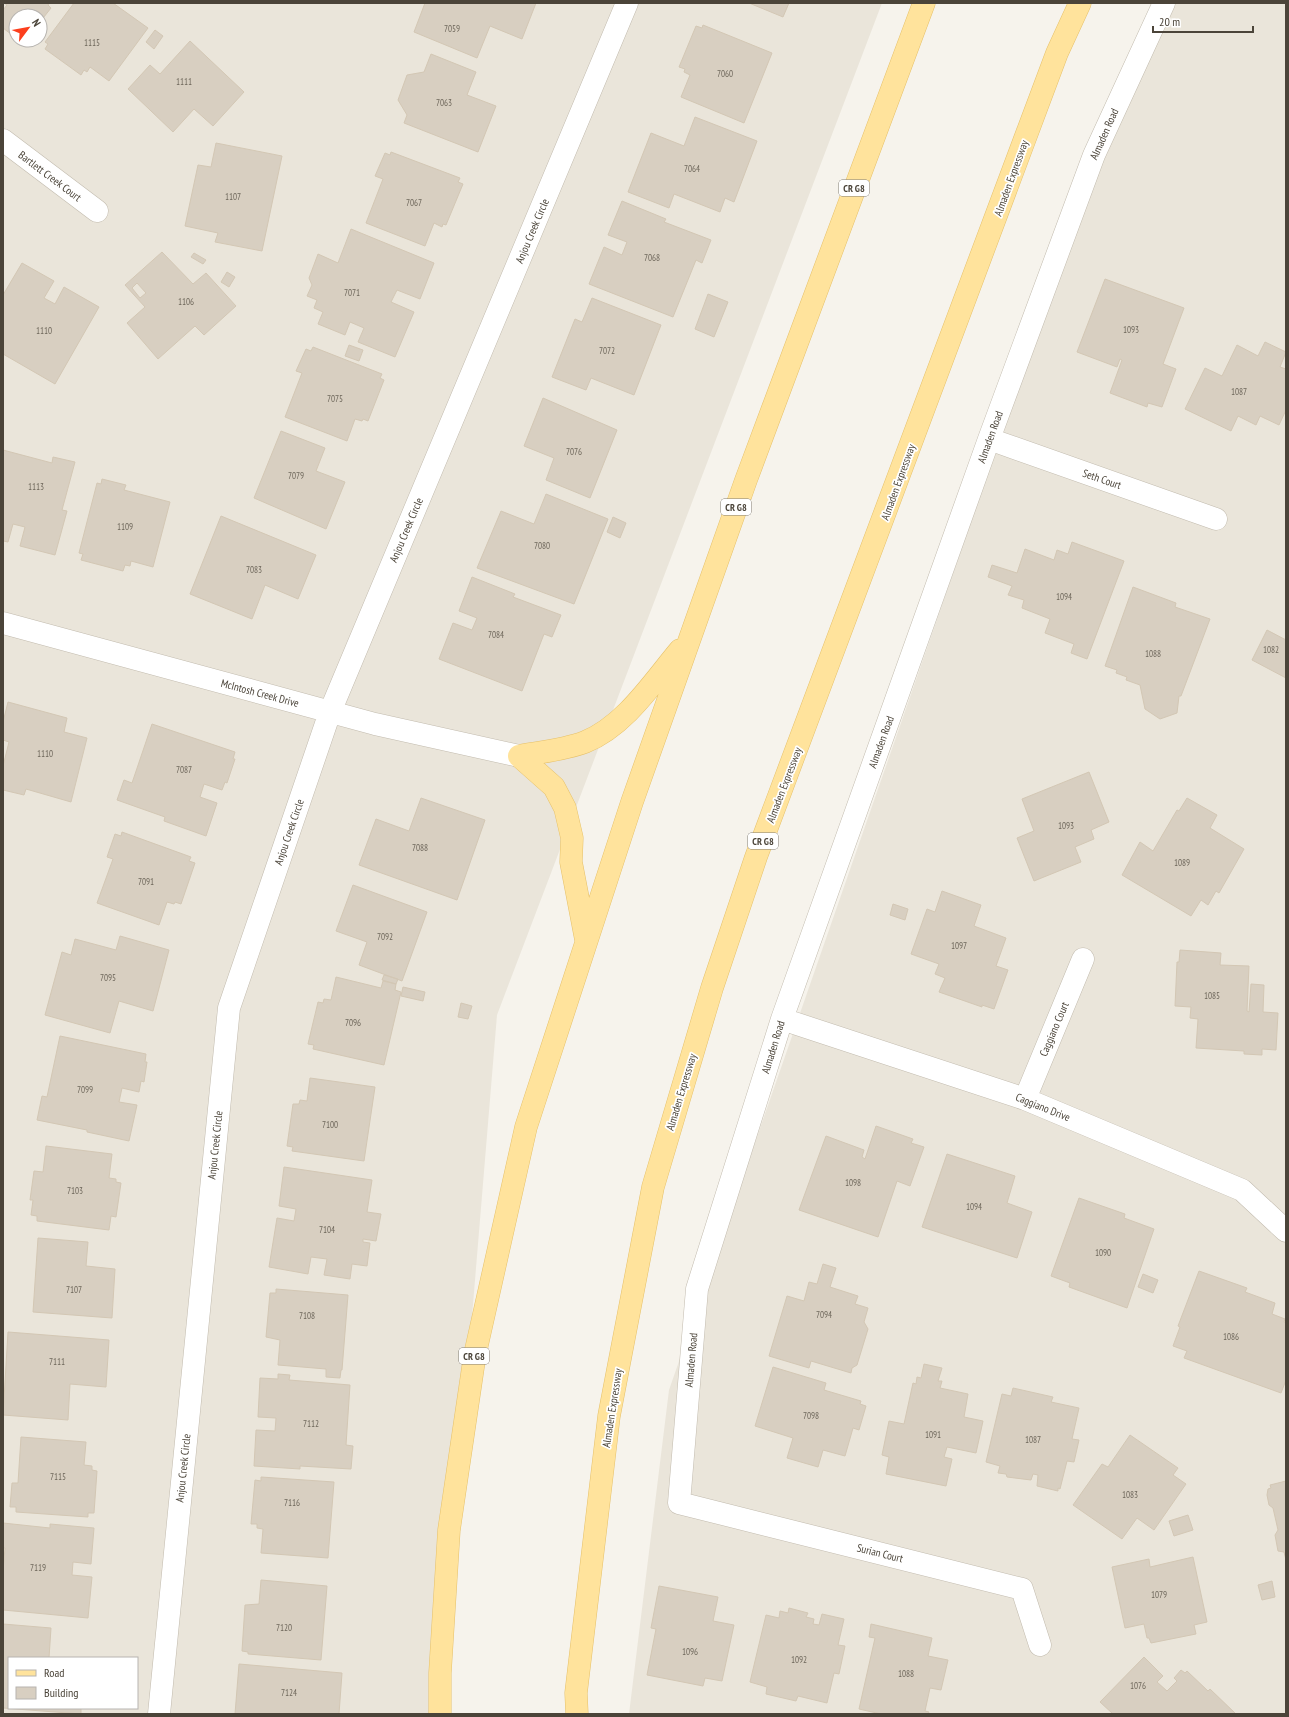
<svg xmlns="http://www.w3.org/2000/svg" width="1289" height="1717" viewBox="0 0 1289 1717" font-family="'PT Sans Narrow',sans-serif">
<style>
.residential{fill:#eae5da;fill-rule:evenodd}
.building{fill:#d8cfc1;stroke:#d3c7b4;fill-rule:evenodd}
.lines{fill:none;stroke-linecap:round;stroke-linejoin:round}
.minor-casing{stroke:#c2bbae;stroke-width:23}
.major-casing{stroke:#e6c16a;stroke-width:23}
.minor{stroke:#fff;stroke-width:22}
.major{stroke:#ffe39c;stroke-width:22}
.labels{text-anchor:middle;stroke-width:3.5;stroke-linejoin:round;paint-order:stroke}
.number-label{font-size:9px;fill:#6e675b}
.shield{fill:#fff;stroke:#817c74;stroke-width:1}
.shield-label{font-size:10px;font-weight:bold;fill:#4b4439}
.street-label{font-size:11px;fill:#4b4439;stroke:#fff}
</style>
<rect width="100%" height="100%" fill="#f6f3ec"/>
<path class="residential" d="M3,3H882L497,1015L439,1714H3ZM16,16H40V40H16ZM9,1658H137V1708H9Z
M1163,3H1286V1714H629L669,1390L1086,191Z"/>
<path class="building" d="M4,3H49L48,5L51,8L40,22V16H16V38L3,28V10L7,5Z
M74,3H113L148,28L109,81L90,67L87,72L84,70L81,75L45,49L48,44L45,42Z
M425,3H536L522,39L490,26L477,58L414,32Z
M749,3H789L783,17Z
M703,25L772,53L744,123L681,97L690,75L684,72L685,69L679,67L696,26L702,28Z
M155,30L163,36L154,49L146,42Z
M190,41L244,92L213,126L194,109L173,132L128,89L150,65L160,74Z
M431,54L476,72L467,95L496,106L478,152L404,123L407,115L398,100L407,75L424,72Z
M695,117L757,141L734,202L725,198L720,212L674,194L669,208L628,192L651,133L684,146Z
M216,143L282,156L262,251L215,242L218,233L185,226L198,165L211,167Z
M391,152L460,178L458,182L463,184L446,225L443,224L442,227L434,223L425,246L366,223L383,179L375,176L385,153L390,155Z
M622,201L666,219L664,222L711,240L702,263L696,260L673,317L589,284L604,247L622,255L627,242L608,235Z
M351,229L434,263L420,299L397,290L391,302L414,312L395,357L358,342L364,328L350,322L345,335L318,324L323,312L314,308L317,300L307,296L312,285L309,278L318,254L338,263Z
M162,252L193,284L206,273L236,306L204,335L195,326L158,359L127,323L145,307L125,285ZM137,283L146,293L140,298L132,288Z
M194,253L206,260L203,264L191,257Z
M22,263L54,281L44,298L55,304L64,287L99,307L55,384L3,354V295Z
M227,272L235,277L229,287L221,282Z
M1105,279L1184,308L1163,364L1176,369L1162,407L1148,403L1147,407L1110,393L1122,360L1120,359L1117,367L1077,352Z
M708,294L728,302L714,337L695,329Z
M592,298L661,325L634,395L591,378L586,390L552,377L575,319L582,322Z
M1265,342L1286,352L1280,367L1286,369V410L1279,425L1260,416L1256,425L1238,416L1231,431L1185,409L1205,368L1222,376L1237,345L1258,356Z
M349,345L363,350L359,361L345,356Z
M313,347L382,374L380,378L384,380L368,421L363,419L362,421L355,419L347,441L285,417L302,373L296,371L306,349L311,351Z
M543,398L617,430L590,498L546,480L554,458L524,446Z
M281,431L325,448L316,471L345,482L326,529L254,498Z
M3,450L52,463L53,457L75,462L62,510L67,511L55,555L20,546L25,527L13,524L8,542L3,541Z
M102,479L126,485L124,490L170,502L153,567L131,561L130,566L125,565L123,571L81,560L83,554L79,553L97,483L101,484Z
M546,494L608,519L574,604L477,568L501,511L534,524Z
M221,516L316,555L298,599L265,585L252,619L190,594Z
M613,517L626,523L620,538L607,532Z
M1072,542L1124,561L1087,659L1071,653L1074,644L1045,633L1050,619L1022,608L1024,600L1008,595L1012,586L988,577L992,565L1017,573L1025,549L1054,560L1057,550L1068,554Z
M472,577L515,594L513,597L561,615L552,637L544,634L522,691L439,659L453,623L472,630L477,618L459,611Z
M1133,587L1176,603L1175,607L1210,619L1181,696H1179L1177,713L1160,719L1145,709L1140,685L1126,680L1127,677L1116,673L1117,670L1105,666Z
M1267,630L1286,640V678L1252,660Z
M8,702L67,718L64,732L87,738L71,802L26,789L24,795L3,790V766L9,742L3,740V722Z
M152,724L235,752L233,759H235L227,783L225,782L222,790L204,784L200,797L217,803L206,836L164,821L165,817L117,800L124,780L132,783Z
M1089,772L1109,822L1091,830L1094,839L1075,847L1081,862L1034,881L1017,838L1034,831L1022,799Z
M421,798L485,820L457,900L359,865L376,819L409,831Z
M1187,798L1217,815L1210,828L1244,849L1219,893L1216,891L1208,905L1201,900L1191,916L1122,875L1140,842L1153,851L1177,810L1179,811Z
M122,832L191,857L189,861L195,863L181,904L175,902L174,904L167,902L159,925L97,903L113,859L107,857L115,834L121,836Z
M353,885L427,912L402,981L359,965L367,942L336,931Z
M942,891L981,905L974,926L1006,938L996,966L1008,970L994,1009L982,1005V1007L939,992L945,978L935,974L939,964L911,954L927,909L935,912Z
M893,904L908,909L905,920L890,915Z
M120,936L169,950L153,1011L119,1001L110,1033L45,1015L62,952L71,955L75,939L116,950Z
M1180,950L1221,953L1220,965L1249,966L1247,1011L1249,1012L1251,984L1264,985L1263,1012L1278,1013L1276,1050L1262,1049V1055L1244,1054V1051L1196,1048L1198,1019L1190,1018L1191,1007L1175,1006L1177,962H1179Z
M384,975L398,979L396,984L382,980Z
M336,977L381,988L383,981L396,984L395,990L401,992L384,1065L313,1049L314,1045L308,1044L318,1002L323,1003L324,999L331,1000Z
M403,987L425,992L423,1001L401,996Z
M461,1003L472,1006L468,1019L458,1017Z
M60,1036L146,1054L145,1062H147L144,1082L141,1081L139,1092L122,1088L119,1102L137,1105L129,1141L87,1132V1130L37,1120L42,1096L47,1097Z
M310,1078L375,1087L364,1161L292,1151L293,1147L287,1146L293,1104H299L300,1100L307,1101Z
M876,1126L913,1139L911,1143L924,1147L910,1186L897,1181L878,1237L799,1210L826,1136L864,1150L862,1157L865,1159Z
M46,1146L112,1154L109,1178L116,1179V1182L121,1183L116,1217L111,1216L109,1230L37,1221V1216L31,1215L33,1200H30L34,1171L43,1172Z
M947,1154L1015,1176L1007,1203L1032,1212L1017,1258L922,1227Z
M284,1167L372,1180L367,1212L381,1214L376,1241L363,1239V1242L370,1243L367,1266L352,1264L350,1279L324,1275L327,1259L311,1257L308,1274L269,1267L277,1218L294,1221L296,1209L279,1206Z
M1079,1198L1125,1214L1124,1218L1154,1229L1127,1308L1069,1287L1070,1283L1051,1276Z
M38,1238L88,1242L86,1266L115,1269L112,1318L33,1312Z
M823,1264L836,1268L830,1287L858,1296L855,1304L868,1308L864,1322L868,1329L857,1365L852,1368L851,1373L811,1361L809,1368L769,1356L787,1296L804,1301L809,1282L817,1284Z
M1199,1271L1247,1288L1245,1292L1275,1303L1272,1314L1285,1319L1284,1322L1286,1323V1380L1281,1393L1184,1358L1187,1351L1173,1346L1180,1327L1178,1326Z
M1143,1274L1158,1280L1153,1293L1138,1287Z
M276,1289L348,1295L342,1370H341L340,1378L326,1377V1369L278,1365L280,1340L266,1337L270,1293H276Z
M8,1332L109,1340L106,1387L70,1384L68,1420L3,1415Z
M924,1364L942,1368L938,1381H942L940,1388L968,1394L964,1417L983,1421L976,1453L947,1447L944,1457L952,1459L946,1486L886,1474L889,1457L882,1455L889,1421L904,1424L913,1383L916,1384L917,1377L921,1378Z
M773,1367L826,1383L824,1390L861,1401L860,1404L866,1406L859,1430L853,1428L845,1456L823,1450L818,1467L787,1458L793,1438L755,1426Z
M278,1374L290,1375L289,1380L350,1385L346,1445L353,1446L351,1469L300,1466V1469L254,1466L256,1430L275,1431L276,1418L258,1417L260,1378L278,1379Z
M1013,1388L1053,1397L1051,1402L1079,1408L1072,1439L1079,1440L1074,1462L1067,1461L1060,1489L1058,1488V1491L1037,1486L1038,1475L1033,1474L1031,1480L1007,1477L1006,1474L998,1473L1000,1466L986,1462L1002,1394L1011,1396Z
M1130,1435L1178,1468L1173,1475L1186,1484L1154,1530L1137,1518L1122,1539L1073,1505L1102,1464L1108,1467Z
M21,1437L86,1442L84,1465L92,1466V1470L97,1471L94,1513H88V1517L16,1512V1507H10L12,1483H18Z
M261,1477L334,1482L328,1558L261,1553L263,1529L257,1528V1524H251L255,1480L261,1481Z
M1286,1481V1560L1284,1552L1278,1551L1275,1535L1278,1530L1273,1508L1269,1505L1267,1495L1268,1489L1271,1488L1270,1485Z
M1188,1515L1193,1530L1174,1536L1169,1521Z
M3,1523L50,1528V1524L94,1528L91,1564L73,1562L72,1575L92,1577L88,1618L3,1610V1571L5,1548H3Z
M1193,1557L1207,1622L1194,1625L1196,1634L1151,1643L1149,1638H1147L1144,1624L1125,1628L1112,1567L1149,1559L1150,1567Z
M261,1580L327,1586L321,1660L248,1654V1652L242,1651L245,1605L259,1604Z
M1272,1581L1275,1597L1262,1600L1258,1585Z
M659,1586L718,1597L713,1621L734,1625L722,1681L705,1678L703,1686L647,1675L656,1629L651,1628Z
M789,1608L808,1613L806,1617L814,1619L813,1624L819,1625L822,1614L844,1619L838,1645L845,1646L839,1674L834,1673L827,1703L798,1696L796,1701L766,1694L767,1687L750,1682L766,1615L779,1618L780,1611L788,1613Z
M3,1624L51,1628L49,1658H9V1708H81V1714L3,1708Z
M871,1624L932,1638L928,1656L948,1660L941,1690L930,1688L925,1711L929,1712L928,1714H881L859,1709L875,1638L869,1637Z
M1144,1657L1163,1676L1157,1682L1167,1691L1177,1681L1174,1678L1181,1670L1185,1673L1187,1671L1208,1691L1210,1689L1236,1714H1113L1100,1702Z
M239,1664L342,1673L339,1714H235Z"/>
<g class="lines">
<defs>
<path id="minor" d="M3,140L97,211
M989,439L1216,519
M3,623L375,724L519,756
M782,1019L1025,1099L1242,1190L1286,1231
M1025,1099L1083,959
M1040,1645L1022,1589L679,1503L697,1289L782,1019L989,439L1094,155L1164,3
M159,1714L229,1008L330,712L627,3"/>
<path id="major" d="M519,756C541,752 564,750 585,742C625,726 653,682 680,650
M519,756L554,787L565,808L572,838L571,862L586,940
M440,1714V1673L449,1530L475,1354L526,1127L632,802L746,480L924,3
M577,1714L576,1693L609,1416L653,1187L712,988L756,857L1057,53L1080,3"/>
</defs>
<use href="#minor" class="minor-casing"/>
<use href="#major" class="major-casing"/>
<use href="#minor" class="minor"/>
<use href="#major" class="major"/>
</g>
<g class="labels">
<g class="number-label">
<text x="452" y="32">7059</text>
<text x="92" y="46">1115</text>
<text x="725" y="77">7060</text>
<text x="184" y="85">1111</text>
<text x="444" y="106">7063</text>
<text x="692" y="172">7064</text>
<text x="233" y="200">1107</text>
<text x="414" y="206">7067</text>
<text x="652" y="261">7068</text>
<text x="352" y="296">7071</text>
<text x="186" y="305">1106</text>
<text x="1131" y="333">1093</text>
<text x="44" y="334">1110</text>
<text x="607" y="354">7072</text>
<text x="1239" y="395">1087</text>
<text x="335" y="402">7075</text>
<text x="574" y="455">7076</text>
<text x="296" y="479">7079</text>
<text x="36" y="490">1113</text>
<text x="125" y="530">1109</text>
<text x="542" y="549">7080</text>
<text x="254" y="573">7083</text>
<text x="1064" y="600">1094</text>
<text x="496" y="638">7084</text>
<text x="1271" y="653">1082</text>
<text x="1153" y="657">1088</text>
<text x="45" y="757">1110</text>
<text x="184" y="773">7087</text>
<text x="1066" y="829">1093</text>
<text x="420" y="851">7088</text>
<text x="1182" y="866">1089</text>
<text x="146" y="885">7091</text>
<text x="385" y="940">7092</text>
<text x="959" y="949">1097</text>
<text x="108" y="981">7095</text>
<text x="1212" y="999">1085</text>
<text x="353" y="1026">7096</text>
<text x="85" y="1093">7099</text>
<text x="330" y="1128">7100</text>
<text x="853" y="1186">1098</text>
<text x="75" y="1194">7103</text>
<text x="974" y="1210">1094</text>
<text x="327" y="1233">7104</text>
<text x="1103" y="1256">1090</text>
<text x="74" y="1293">7107</text>
<text x="824" y="1318">7094</text>
<text x="307" y="1319">7108</text>
<text x="1231" y="1340">1086</text>
<text x="57" y="1365">7111</text>
<text x="811" y="1419">7098</text>
<text x="311" y="1427">7112</text>
<text x="933" y="1438">1091</text>
<text x="1033" y="1443">1087</text>
<text x="58" y="1480">7115</text>
<text x="1130" y="1498">1083</text>
<text x="292" y="1506">7116</text>
<text x="38" y="1571">7119</text>
<text x="1159" y="1598">1079</text>
<text x="284" y="1631">7120</text>
<text x="690" y="1655">1096</text>
<text x="799" y="1663">1092</text>
<text x="906" y="1677">1088</text>
<text x="1138" y="1689">1076</text>
<text x="289" y="1696">7124</text>
</g>
<g class="shield">
<rect x="839" y="180" width="30" height="16" rx="3"/>
<rect x="721" y="499" width="30" height="16" rx="3"/>
<rect x="748" y="833" width="30" height="16" rx="3"/>
<rect x="459" y="1348" width="30" height="16" rx="3"/>
</g>
<g class="shield-label">
<text x="854" y="192">CR G8</text>
<text x="736" y="511">CR G8</text>
<text x="763" y="845">CR G8</text>
<text x="474" y="1360">CR G8</text>
</g>
<g class="street-label">
<text transform="translate(1104 134) rotate(-66)" y="4">Almaden Road</text>
<text transform="translate(50 176) rotate(37)" y="4">Bartlett Creek Court</text>
<text transform="translate(1011 178) rotate(-70)" y="4">Almaden Expressway</text>
<text transform="translate(532 231) rotate(-67)" y="4">Anjou Creek Circle</text>
<text transform="translate(990 437) rotate(-70)" y="4">Almaden Road</text>
<text transform="translate(1102 479) rotate(19)" y="4">Seth Court</text>
<text transform="translate(898 482) rotate(-70)" y="4">Almaden Expressway</text>
<text transform="translate(406 530) rotate(-67)" y="4">Anjou Creek Circle</text>
<text transform="translate(260 693) rotate(15)" y="4">McIntosh Creek Drive</text>
<text transform="translate(881 742) rotate(-70)" y="4">Almaden Road</text>
<text transform="translate(784 785) rotate(-69)" y="4">Almaden Expressway</text>
<text transform="translate(289 832) rotate(-71)" y="4">Anjou Creek Circle</text>
<text transform="translate(1054 1029) rotate(-67)" y="4">Caggiano Court</text>
<text transform="translate(773 1047) rotate(-73)" y="4">Almaden Road</text>
<text transform="translate(681 1092) rotate(-73)" y="4">Almaden Expressway</text>
<text transform="translate(1043 1107) rotate(22)" y="4">Caggiano Drive</text>
<text transform="translate(215 1145) rotate(-84)" y="4">Anjou Creek Circle</text>
<text transform="translate(691 1360) rotate(-85)" y="4">Almaden Road</text>
<text transform="translate(612 1408) rotate(-81)" y="4">Almaden Expressway</text>
<text transform="translate(183 1468) rotate(-84)" y="4">Anjou Creek Circle</text>
<text transform="translate(880 1553) rotate(14)" y="4">Surian Court</text>
</g>
</g>
<rect width="1289" height="1717" fill="none" stroke="#4b4439" stroke-width="8"/>
<rect x="8" y="1657" width="130" height="52" fill="#ffffff" stroke="#b7b4b0"/>
<rect x="16" y="1670" width="20" height="6" fill="#ffe39c" stroke="#b7b4b0"/>
<text x="44" y="1677" font-size="12" fill="#4b4439">Road</text>
<rect x="16" y="1687" width="20" height="12" fill="#d8cfc1" stroke="#b7b4b0"/>
<text x="44" y="1697" font-size="12" fill="#4b4439">Building</text>
<g transform="translate(28 28) rotate(58)"><circle r="19" fill="#ffffff" stroke="#b7b4b0"/>
<path d="M0-3L7 15L0 10L-7 15Z" fill="#fc3f1d"/>
<text y="-6" font-size="11" font-weight="bold" text-anchor="middle" fill="#4b4439">N</text>
</g>
<path d="M1153 26v6h100v-6" fill="none" stroke="#4b4439" stroke-width="2"/>
<text x="1159" y="26" font-size="12" fill="#4b4439" stroke="#ffffff" stroke-width="3" paint-order="stroke">20 m</text>
</svg>
